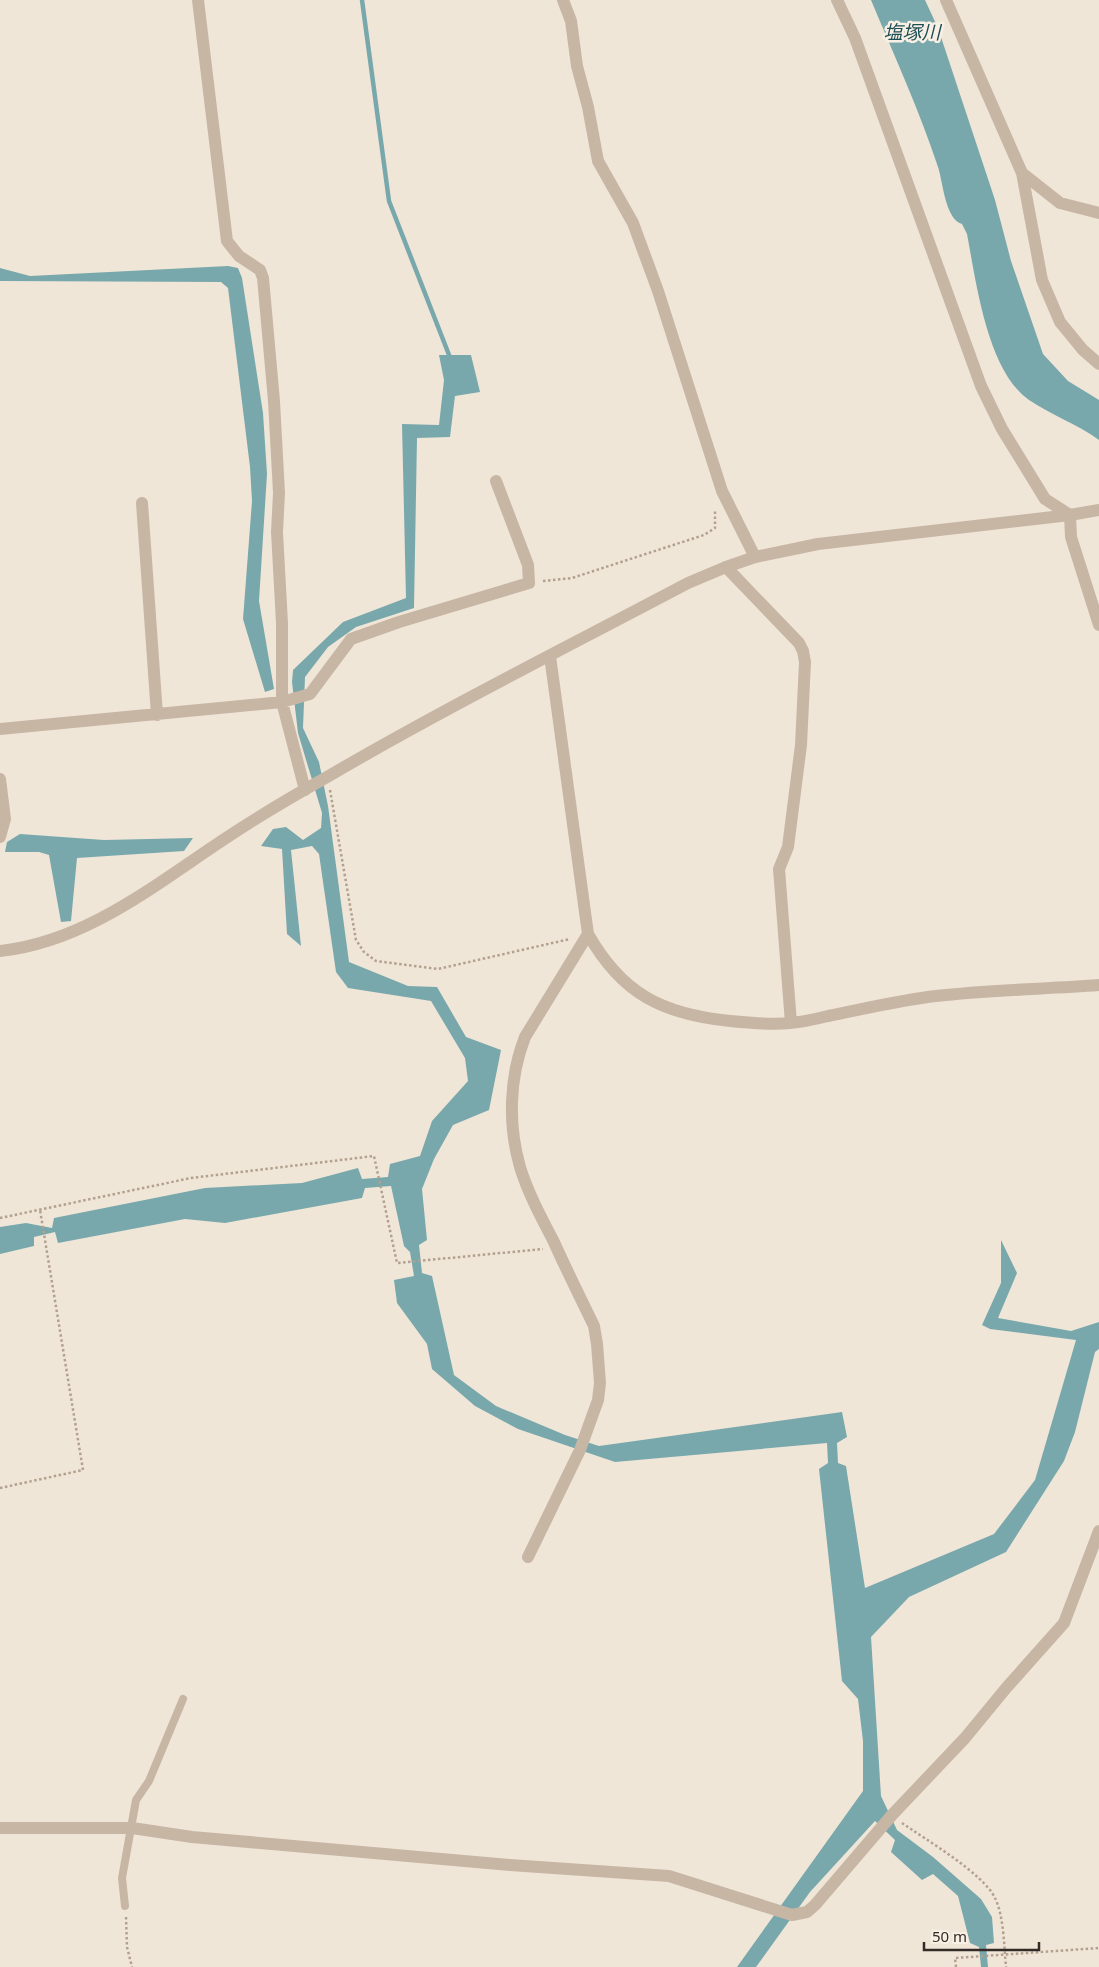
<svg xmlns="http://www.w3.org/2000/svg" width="1099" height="1967" viewBox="0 0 1099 1967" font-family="'Noto Sans','Noto Sans JP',sans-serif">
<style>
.water{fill:#78a8ac}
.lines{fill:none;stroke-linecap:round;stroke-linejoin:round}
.stream{stroke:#78a8ac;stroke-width:4.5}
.path{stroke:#b3a08f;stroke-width:2.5;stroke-dasharray:2.5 2.5;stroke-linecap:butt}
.service{stroke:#c8b6a5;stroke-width:8}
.minor{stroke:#c8b6a5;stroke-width:12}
.tertiary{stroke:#c8b6a5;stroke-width:12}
.labels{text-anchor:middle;stroke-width:5;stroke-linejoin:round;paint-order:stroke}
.water-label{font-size:19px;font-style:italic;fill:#1d4e54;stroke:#f8f0e4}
</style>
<rect width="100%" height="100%" fill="#f0e6d8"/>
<path class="water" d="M871,0H925L938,28L995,200L1011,261L1043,354L1068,381L1099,400V440C1077,424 1051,415 1029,400C987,371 976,281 967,234L962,224C945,219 943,182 938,167C919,110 894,55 871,0Z
M228,266L238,268L242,278L263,413L267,474L259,601L274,689L265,692L243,619L252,501L250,467L228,288L221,282L0,281V268L30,276Z
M439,355H471L480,392L455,396L450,437L417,438L414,608L356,627L328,647L305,677L303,728L319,762L328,806L349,962L408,986L437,987L466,1037L501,1050L489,1110L453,1125L434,1159L422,1189L427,1240L419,1245L422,1273L432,1276L454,1375L496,1406L565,1435L599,1446L842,1412L847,1437L837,1443L838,1463L846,1466L865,1588L994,1534L1035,1480L1076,1340L990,1329L982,1325L1001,1283V1240L1017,1273L998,1318L1071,1331L1099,1322V1349L1095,1352L1075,1432L1064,1461L1006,1552L909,1597L871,1637L881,1796L897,1830L933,1857L981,1899L992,1917L994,1943L986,1945L988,1967H981L979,1947L970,1943L958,1896L933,1874L922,1880L891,1852L895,1840L875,1821L810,1892L756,1967H737L863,1791V1741L858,1699L842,1681L819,1469L828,1463L827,1443L615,1462L518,1429L475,1406L432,1369L427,1344L397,1303L394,1280L414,1276L410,1252L404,1246L391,1186L365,1188L362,1198L225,1223L185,1219L58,1243L55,1232L34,1237V1246L0,1254V1227L26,1223L52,1228L54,1218L205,1188L302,1183L358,1168L362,1179L388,1177L390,1164L420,1156L432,1121L468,1081L465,1058L431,1001L348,988L336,972L319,854L312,846L291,850L301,946L287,934L282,849L261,846L273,829L286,827L303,840L321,828L322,813L298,733L292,682L293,670L343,622L406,598L402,424L439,425L444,380Z
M20,834L104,840L193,838L184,851L77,858L71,921L61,922L49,855L39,852H5L7,842Z"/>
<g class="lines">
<path class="stream" d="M362,0L389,201L451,360"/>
<path class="path" d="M543,581L572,578L704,535L715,528V509
M330,790L356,940L364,952L376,961L438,969L570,939
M0,1218L191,1178L374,1156L397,1263L543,1249
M0,1488L83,1470L40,1210
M902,1823C925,1839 984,1874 995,1898C1004,1916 1004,1947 1006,1967
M126,1917L127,1947L132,1967
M956,1967L955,1958L1099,1948"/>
<path class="service" d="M125,1906L122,1878L136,1800L149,1781L183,1699"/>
<path class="minor" d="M198,0L227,241L239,256L260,270L263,278L274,401L279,493L277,532L282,623V702L305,790
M563,0L571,21L577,66L588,107L598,161L633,223L658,291L722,491L755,557
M837,0L855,38L981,386L1002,429L1045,499L1070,515L1071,537L1099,625
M946,0L1022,173L1042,280L1060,322L1083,350L1099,364
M1022,173L1060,203L1099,213
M142,503L157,715
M726,567L799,643L803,651L805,662L801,745L788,847L779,869L791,1023
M550,656L588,934C622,994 662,1014 730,1021C750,1023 770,1025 790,1023C803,1022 816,1019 828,1016C864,1009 900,1000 936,996C990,990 1045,989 1099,985
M0,729L282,702L310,694L351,639L399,622L529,583L528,565L496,481
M0,779L5,819L0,837
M528,1557L580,1450L598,1400L600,1383L597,1344L594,1326C580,1297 566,1269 553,1240C541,1217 528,1193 520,1167C508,1125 509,1078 525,1037L588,934
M0,1828H132L192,1837L510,1865L669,1876L792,1915L807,1912L815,1905L892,1815L965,1738L1007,1687L1064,1623L1099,1531"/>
<path class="tertiary" d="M0,951C86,942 156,884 226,838C259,816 293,796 327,777C445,708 567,647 688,583L726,567L755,557L818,544L1070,515L1099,510"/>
</g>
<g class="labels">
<g class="water-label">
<text x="912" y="39">塩塚川</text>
</g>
</g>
<path d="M924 1942v8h115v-8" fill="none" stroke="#332b26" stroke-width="2.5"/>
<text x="932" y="1942" font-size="15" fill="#332b26" stroke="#f8f0e4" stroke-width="4" paint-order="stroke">50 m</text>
</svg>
